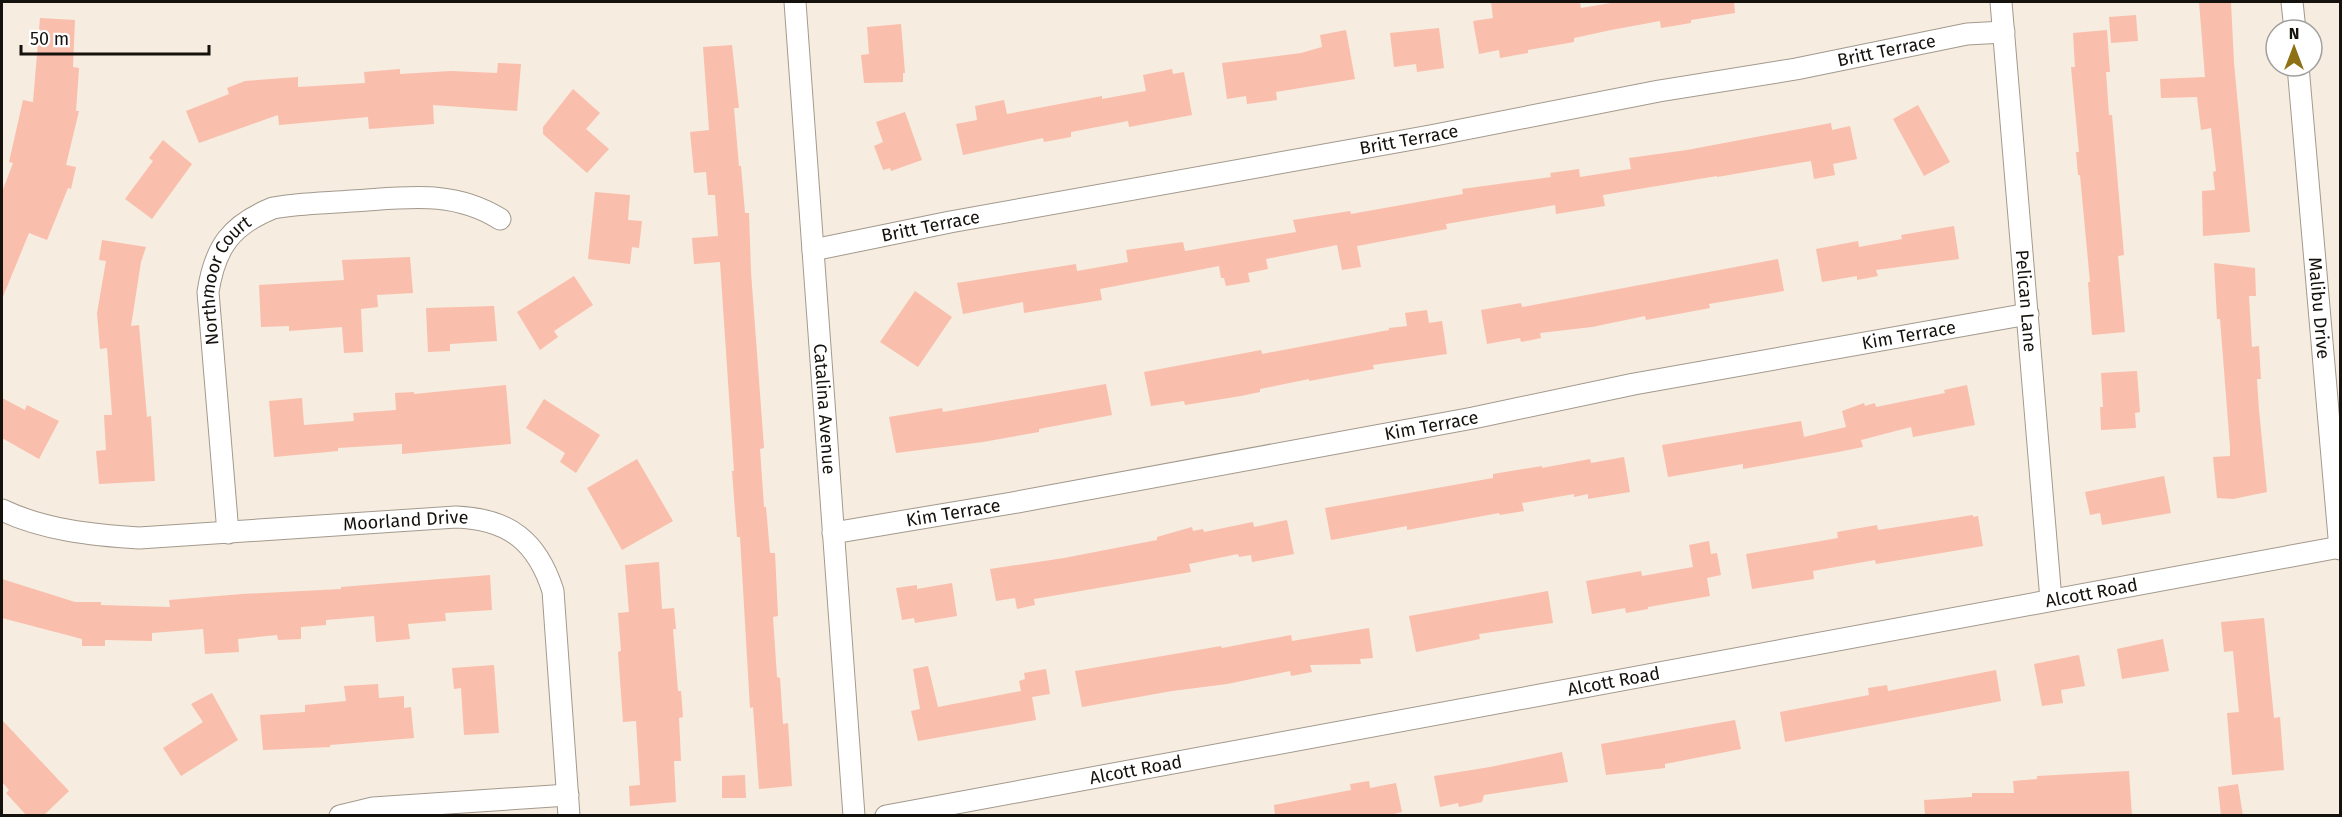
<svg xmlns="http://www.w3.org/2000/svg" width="2342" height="817" viewBox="0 0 2342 817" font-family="'Fira Sans',sans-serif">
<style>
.building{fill:#fabeac}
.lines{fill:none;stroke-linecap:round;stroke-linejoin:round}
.minor-casing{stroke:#a3998d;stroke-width:23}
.minor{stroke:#fff;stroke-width:21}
.labels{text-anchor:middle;stroke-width:4.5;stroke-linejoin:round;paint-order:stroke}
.street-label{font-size:18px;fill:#15110d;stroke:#fff}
</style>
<rect width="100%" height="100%" fill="#f6ecdf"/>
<path class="building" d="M1491,2H1580L1581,8L1617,2H1734L1735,13L1691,20V23L1661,28L1660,21L1611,30L1574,38V42L1528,50V53L1500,58L1499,50L1479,54L1473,21L1493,18Z
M2199,2H2231L2234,63L2250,232L2203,236L2202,191L2215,190L2213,172L2216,171L2211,128L2201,130L2197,97L2161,98L2160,79L2205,77Z
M2136,15L2138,41L2111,43L2109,17Z
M40,18L75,20L73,67L79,68L76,111H79L66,165L76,167L71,189L68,188L47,240L29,233L2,299V192L13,163L9,162L23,100L33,102Z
M901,24L905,73H903V82L864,83L861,55L869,54L867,27Z
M1439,28L1444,68L1417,72L1416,64L1394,67L1390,33Z
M1346,30L1355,79L1276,92L1277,100L1247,104L1246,96L1227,99L1222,63L1301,53L1322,47L1320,35Z
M2107,30L2110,72H2106L2109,115H2112L2124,255L2118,256L2125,332L2092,335L2088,282H2090L2080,175H2078L2076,152H2079L2071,67H2075L2073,33Z
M732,45L739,108H734L739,166H741L745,213H749L751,272L764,448L760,449L764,507H766L770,553H775L778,616L773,617L777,677L780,678L783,724L788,723L792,786L759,789L753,707L750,708L740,537H737L732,471H734L720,262L694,264L692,238L718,236L715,195H708L706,172L694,173L690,132L709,130L703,47Z
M498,63L521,64L517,111L433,105L434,124L369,129L368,117L279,125L278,115L199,143L186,111L229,94L227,88L245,81L298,77V87L365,83L364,72L400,69V74L451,71L497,73Z
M1172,69L1173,74L1184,72L1192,115L1129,127L1128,121L1071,132V137L1044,142L1043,138L963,155L956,124L977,120L975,106L1004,100L1007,114L1102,96V99L1146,91L1143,75Z
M573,89L600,113L586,129L609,149L587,173L543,134V127Z
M1918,105L1950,162L1924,176L1893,119Z
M905,112L922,160L891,171L890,168L883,170L874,146L883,142L876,122Z
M1831,123L1832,130L1850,126L1857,159L1833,164L1835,175L1814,179L1811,161L1717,177V176L1603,195L1605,206L1556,214L1555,205L1446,224L1447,229L1357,246L1361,267L1342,270L1337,245L1266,259L1268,269L1248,273L1250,282L1226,286L1224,278H1221L1219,266L1100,289L1102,300L1024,313L1023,302L963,314L957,283L1076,264L1077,271L1128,262L1126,250L1183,242L1185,251L1296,232L1293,220L1350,211L1351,214L1463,194L1462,189L1551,177L1550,173L1579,169L1580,177L1631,169L1629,158L1687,150Z
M163,140L192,164L152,219L125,199L153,161L149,158Z
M595,192L630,195L628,220L642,221L639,248L632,247L630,264L588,259Z
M1954,226L1959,259L1876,270L1878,276L1857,280V276L1822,282L1816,249L1858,241L1859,247L1902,239L1901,235Z
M102,240L146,247L141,262L131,326L139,325L147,417L151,416L155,481L99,484L96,451L106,450L104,415H112L107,348L100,349L97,313L106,261L99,260Z
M410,257L413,293L377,295L378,307L361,309L363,352L344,353L342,327L289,331V326L261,327L259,285L344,280L342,260Z
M1778,259L1784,291L1709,304L1710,308L1646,320L1645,316L1592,327L1540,333L1541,338L1521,342L1520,338L1487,344L1481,310L1521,303L1522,307Z
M2214,263L2255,268L2256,296H2249L2252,347L2259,346L2261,379H2257L2259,410L2267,492L2233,499L2217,498L2213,457L2230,456V447L2220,319H2217Z
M574,276L593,305L554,331L558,337L540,350L517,312Z
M915,291L952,317L918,367L880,342Z
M494,306L497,341L450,344V351L428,352L426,308Z
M1427,310L1429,323L1442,321L1447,354L1373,365L1374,369L1309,381V379L1260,389V392L1241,396L1185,405L1184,401L1151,406L1144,372L1261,350L1262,354L1389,330V328L1407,326L1405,313Z
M2137,371L2140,412L2135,413L2136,428L2101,430L2100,407H2103L2101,373Z
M1106,384L1112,415L1039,429V432L983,442L896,453L889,417L942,408L943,412Z
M506,385L511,444L402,454V444L338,448V451L274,457L269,401L302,398L304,425L354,421L353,413L396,410L395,393L414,392V394Z
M1967,385L1975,425L1913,437L1911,427L1861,440L1863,447L1838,452L1743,469V464L1668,477L1662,445L1801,421L1804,437L1846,427L1842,411L1864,403L1865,406L1875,403L1876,407L1945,393L1944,390Z
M2,398L25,410L27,405L59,421L39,459L2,438Z
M544,399L600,435L576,473L560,462L565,453L526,428Z
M1624,457L1630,492L1588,499V494L1574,497V494L1522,503L1524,511L1500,515L1499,513L1407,530V526L1331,540L1325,508L1493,478V474L1542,466V468L1590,459L1591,463Z
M637,459L673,521L622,550L587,488Z
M2164,476L2171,513L2102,525L2100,513L2090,515L2085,492Z
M1973,515V517L1978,516L1983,546L1876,564L1875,560L1813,571L1814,579L1752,589L1746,554L1838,538L1837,532L1877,525L1878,530Z
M1287,520L1294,554L1252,562L1251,555L1239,557L1238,554L1189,564L1191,572L1034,599L1035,605L1017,609L1015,598L996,601L990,569L1064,558L1157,540V537L1192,527L1193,531L1203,529L1204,532L1253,522L1254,527Z
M1709,541L1711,554L1717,553L1721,575L1707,578L1710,596L1648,607V609L1626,613L1625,608L1592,614L1586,581L1641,571L1642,576L1693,567L1689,545Z
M659,562L662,609L674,608L676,629H673L678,691H681L683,717L679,718L681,761H674L676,802L630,806L629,786L640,785L636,721L623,722L618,652L621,651L618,613L629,612L625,565Z
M490,575L492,610L445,613L446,621L408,624L410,639L376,642L374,616L326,620V625L301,627V639L278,640L277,635L238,639L239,652L205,654L203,629L152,633V641L105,640V646H82V639L2,618V579L75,602H101V605L170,607L169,600L242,594L341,589V587Z
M952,583L957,616L915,623L914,618L902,620L896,588L917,585V589Z
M1548,591L1553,623L1479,634L1480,639L1416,652L1409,616Z
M2264,618L2274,718L2280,717L2284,770L2232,775L2227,713L2239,712L2233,651L2224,652L2221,622Z
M1369,628L1373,658L1360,659L1361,664L1310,665L1312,672L1291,676L1290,671L1227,684L1172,691L1082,707L1075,671L1221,646L1222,648L1291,635L1292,641Z
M2163,639L2169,671L2122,679L2117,649Z
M2079,655L2085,686L2061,690L2063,703L2042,706L2034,664Z
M494,665L499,733L464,735L461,688L454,689L452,668Z
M928,666L938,707L1021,691L1019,681L1025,679L1024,673L1046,669L1050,694L1032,697L1036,720L918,741L911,711L920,709L913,669Z
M1996,670L2001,701L1785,742L1780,712L1869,695L1868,688L1887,685L1888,691Z
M378,684L379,698L404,696V708L411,707L414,738L330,745V747L263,750L260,715L305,712V705L346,701L344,686Z
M212,693L238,740L181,776L163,748L203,722L191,704Z
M2,720L69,791L43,816H27L6,793L9,790L2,782Z
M1735,720L1741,749L1665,764V768L1606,775L1601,744Z
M1562,752L1568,782L1484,795L1482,802L1459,807L1458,803L1440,807L1434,776L1490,767Z
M2129,771L2132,816H1925L1924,800L1972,797V793H2014L2013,781L2037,779V776Z
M745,775L746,798H722V776Z
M1369,781L1370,788L1396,783L1402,812L1386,816H1275L1274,805L1351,790L1350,784Z
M2238,784L2243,816H2221L2218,787Z"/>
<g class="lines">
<defs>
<g id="minor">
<path id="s1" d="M795,2L854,816"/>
<path id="s2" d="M2001,2L2051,600"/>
<path d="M2292,2L2295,30"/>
<path id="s3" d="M2298,66L2340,549"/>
<path id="s4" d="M813,250L950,222L1430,136L1659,91L1796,69L1967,34L2004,32"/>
<path id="s5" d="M2,510C44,530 92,535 139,538L456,517C509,519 537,541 553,591L569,816"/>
<path id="s6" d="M228,533L208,292C215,247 231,225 273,208C299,203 326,203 352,201C405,198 452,189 500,219"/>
<path id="s7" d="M833,533L1012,503L1473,418L1634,384L2028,314"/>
<path d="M340,816L373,808L568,795"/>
<path id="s8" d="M886,816L2340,547"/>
</g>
</defs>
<use href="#minor" class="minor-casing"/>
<use href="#minor" class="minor"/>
</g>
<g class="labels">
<g class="street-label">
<text dy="6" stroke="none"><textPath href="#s4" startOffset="1092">Britt Terrace</textPath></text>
<text dy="6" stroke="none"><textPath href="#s4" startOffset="606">Britt Terrace</textPath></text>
<text dy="6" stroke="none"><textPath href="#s4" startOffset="120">Britt Terrace</textPath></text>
<text dy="6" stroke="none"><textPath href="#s6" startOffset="258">Northmoor Court</textPath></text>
<text dy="6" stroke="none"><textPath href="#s2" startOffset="300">Pelican Lane</textPath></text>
<text dy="6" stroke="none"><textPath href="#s3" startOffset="243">Malibu Drive</textPath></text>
<text dy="6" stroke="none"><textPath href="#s7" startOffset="1094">Kim Terrace</textPath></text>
<text dy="6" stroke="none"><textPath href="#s1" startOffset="408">Catalina Avenue</textPath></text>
<text dy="6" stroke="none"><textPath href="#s7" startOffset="608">Kim Terrace</textPath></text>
<text dy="6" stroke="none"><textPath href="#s7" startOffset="122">Kim Terrace</textPath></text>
<text dy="6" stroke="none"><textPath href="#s5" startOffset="408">Moorland Drive</textPath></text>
<text dy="6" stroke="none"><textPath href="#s8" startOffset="1226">Alcott Road</textPath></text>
<text dy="6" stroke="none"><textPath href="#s8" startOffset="740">Alcott Road</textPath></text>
<text dy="6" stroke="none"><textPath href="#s8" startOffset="254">Alcott Road</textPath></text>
</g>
</g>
<rect width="2342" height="817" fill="none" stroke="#15110d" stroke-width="6"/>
<g transform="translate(2294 48)"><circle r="28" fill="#ffffff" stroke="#a1a09e" stroke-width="1.5"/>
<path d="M0-4.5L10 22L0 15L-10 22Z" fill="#8d7115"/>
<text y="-9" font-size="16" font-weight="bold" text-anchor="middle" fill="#15110d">N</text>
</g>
<path d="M21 45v9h188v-9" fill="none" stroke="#15110d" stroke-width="3"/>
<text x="30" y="45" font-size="18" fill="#15110d" stroke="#ffffff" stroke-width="4.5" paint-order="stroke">50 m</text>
</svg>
